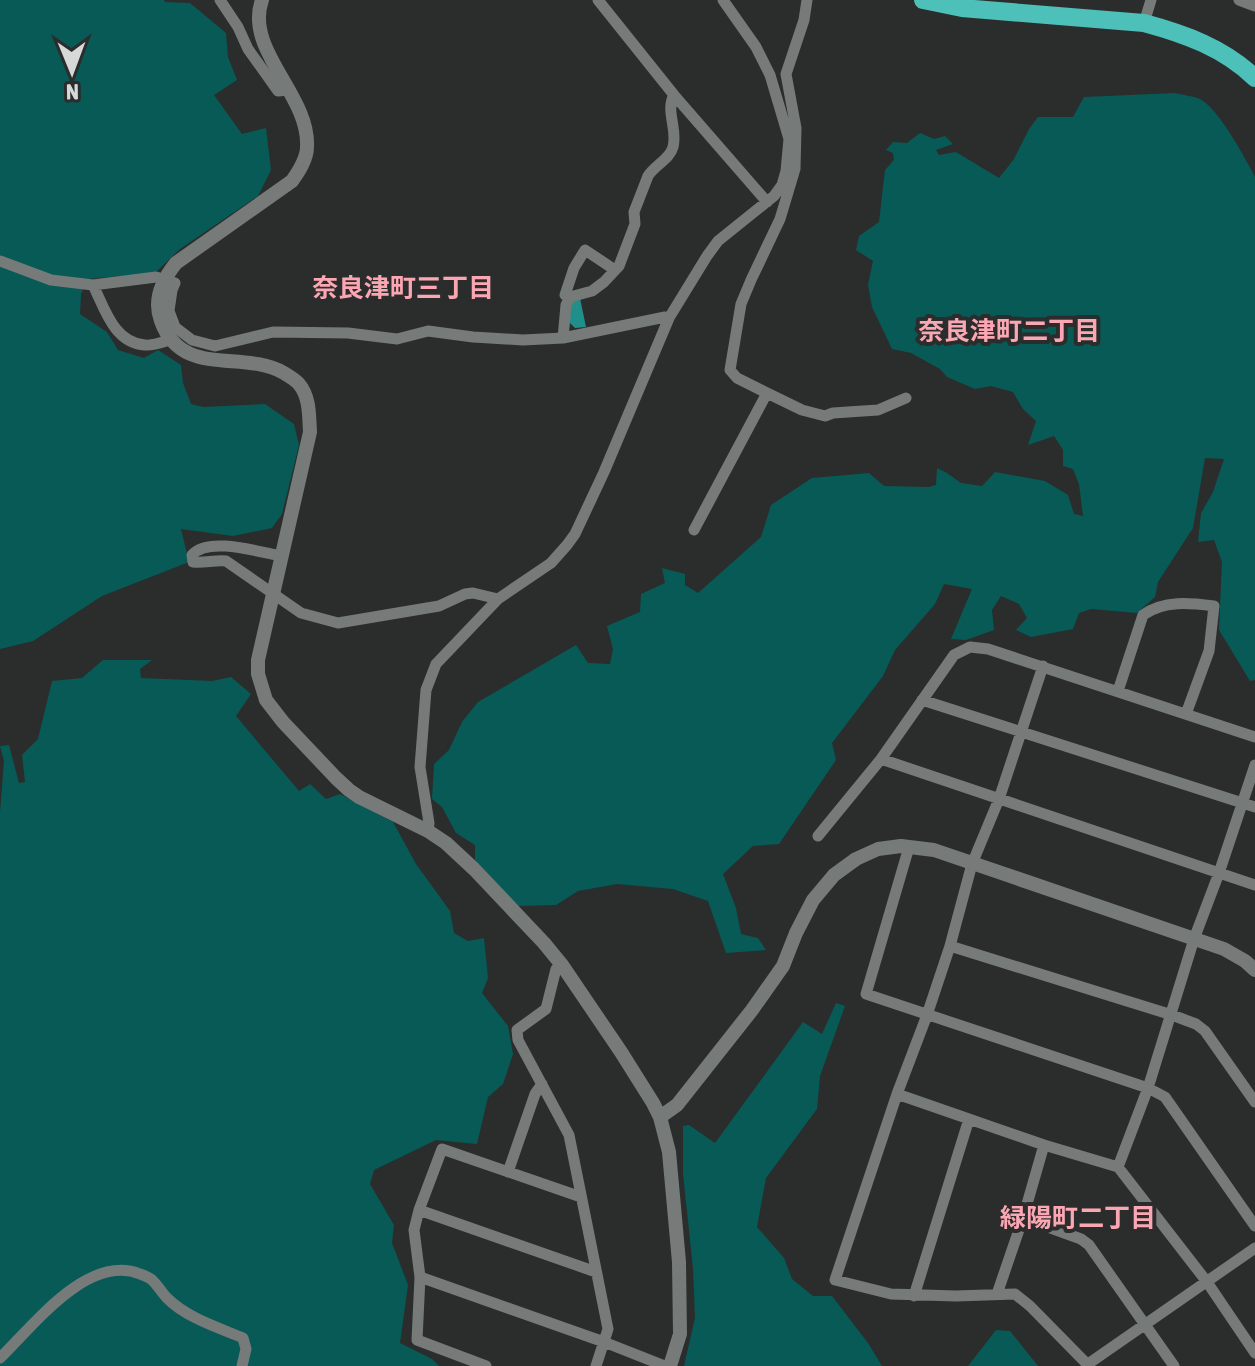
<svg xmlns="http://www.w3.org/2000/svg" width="1255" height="1366" viewBox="0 0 1255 1366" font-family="'Asap Condensed','Noto Sans JP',sans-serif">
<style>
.green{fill:#085a56}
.water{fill:#218f89}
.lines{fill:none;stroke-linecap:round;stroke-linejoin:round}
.minor{stroke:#767a79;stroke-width:11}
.tertiary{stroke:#767a79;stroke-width:14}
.trunk{stroke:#4cc0b9;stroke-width:18}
.labels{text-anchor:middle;stroke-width:8;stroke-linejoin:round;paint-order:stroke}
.neighbourhood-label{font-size:26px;font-weight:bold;fill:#faa6b3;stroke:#2a2d2c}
</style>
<rect width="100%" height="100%" fill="#2a2d2c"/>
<path class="green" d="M0,0H164L165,2L190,3L226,33L228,57L237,80L214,95L242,134L266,128L271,170L258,196L180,249L155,273L87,279L81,294L80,314L107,332L118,350L144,358L158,350L181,365L183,383L191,404L203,407L265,404L294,424L299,445L282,514L272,528L233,536L181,529L189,562L102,596L33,641L0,649Z
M1175,93C1182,95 1193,96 1200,99C1219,109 1245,158 1255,177V680L1250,681L1219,630L1222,562L1214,540L1198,542L1201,513L1213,492L1224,459L1205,458L1193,528L1158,582L1155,597L1137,613L1091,609L1079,613L1073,629L1031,637L1016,630L1027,618L1019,604L1001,596L992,610L994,630L966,640L951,639L972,589L944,584L935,604L895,650L883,676L832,743L836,760L779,844L753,846L723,874L736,908L741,934L758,938L766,950L726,953L708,901L673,889L617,884L578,891L556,905L517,906L475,860V845L456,833L442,807L432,799L434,764L449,750L462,722L478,702L576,645L588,663L610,664L613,649L607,626L640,612L641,594L665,583L662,568L685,574V585L698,593L761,537L771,505L812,478L869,473L884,486L929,487L936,485L937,468L947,473L961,483L982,486L995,472L1045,481L1068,495L1074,514L1083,516L1079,484L1073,469L1063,466V450L1054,436L1028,445L1036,421L1023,409L1013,392L991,386L975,389L947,377L940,369L911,353L892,349L872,307L868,285L873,261L856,250L859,236L879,222L885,170L894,160L893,153L886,150L893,142L907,143L920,133L934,139L945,136L953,144L936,150L939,155L956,152L999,178L1014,159L1029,129L1038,117H1073L1084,97Z
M103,660H152L140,669L141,678L212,681L231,677L251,694L236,716L299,791L310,784L326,799L340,794L393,822L416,864L450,911L454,933L468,941L484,938L488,978L482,993L508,1026L513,1054L503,1084L488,1097L477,1144L436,1140L374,1170L370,1184L394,1225L392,1243L408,1285L400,1343L432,1359L439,1366H0V812L4,761L0,746L9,745L19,783L25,782L22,755L38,739L52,681L82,678Z
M836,1003L845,1006L820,1076L817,1109L766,1178L757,1227L784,1258L792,1279L813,1296H832L868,1343L882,1366H684L695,1318L693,1268L683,1174V1126L689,1125L715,1143L803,1022L822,1034Z
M996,1330L1010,1331L1038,1366H968Z"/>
<path class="water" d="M580,298L586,327L575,328L568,321V306L573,301Z"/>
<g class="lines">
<path class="minor" d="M220,0L238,27L248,49L278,91L289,90
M598,0L674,95L767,202
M807,0L804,20L786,74L796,128L795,169L780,219L751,280L741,304L730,370L737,378L767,393L802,410L825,416L833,413L878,410L906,398
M1239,0L1255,6
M1144,23L1151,0
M0,261L51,280L93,285L156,277L175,283L172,290L169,311L175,327L192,340L215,346L273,332L348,333L397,339L428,331L473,337L523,340L563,338L665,317L669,318
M93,285C105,309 114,343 145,345C153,346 163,342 170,340
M570,297L565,295L574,268L585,250L615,270
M563,338L566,305L570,297L592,291L604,282L619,266L635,224L634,212L648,176C655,165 670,159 673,147C678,129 665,111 674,95
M694,530L767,393
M281,556C259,552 208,536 192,555L193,562C205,563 215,560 226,561L301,613L338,623L439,606L465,594L473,593L498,599
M1043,666L999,799L972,864L950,946L927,1015L897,1094L835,1280L891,1294L956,1296L1015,1294L1030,1306L1089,1366
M1118,691L1143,615C1164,600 1190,603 1214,606L1209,651L1186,714
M922,700L1255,807
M881,759L1255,885
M428,831L429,823L420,767L426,690L436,664L498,599L551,563L567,545L575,534L604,472L669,318L707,256L718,241L774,196L782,185L786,171L789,139L770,75L756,47L723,0
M818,836L881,759L954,655L970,647L988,649L1255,737
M909,847L866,994L1148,1088L1165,1097L1255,1226
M950,946L1172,1015L1196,1024L1205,1031L1255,1102
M562,965L556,969L546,1009L517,1030L518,1040L569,1135L608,1329L596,1366
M897,1094L1044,1145L1118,1167L1207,1282L1255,1353
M1118,1167L1148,1088L1194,939L1219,873L1255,765
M508,1172L535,1094L542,1084
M419,1210L596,1272
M1023,1218L1081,1239L1089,1245L1174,1366
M420,1277L604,1342L665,1366
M997,1294L1023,1218L1044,1145
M914,1296L969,1119
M0,1358C33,1326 88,1253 140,1274C143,1275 148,1277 151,1279C157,1284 161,1292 167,1298C187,1318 217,1327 243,1338L246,1349L242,1366
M1088,1364L1255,1248
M486,1366L417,1340L420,1277L414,1230L419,1210L442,1149L581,1197"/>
<path class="tertiary" d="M262,0C244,50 310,95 307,147C307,159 299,171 292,181L176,263C163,279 153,300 161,321C182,379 242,349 284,373C289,376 296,380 299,384C310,397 309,416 310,432L258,660V674L266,700L283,722L336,778L349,790L359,797L428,831L446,843L474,869L544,943L562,965L621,1052L653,1103L660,1117L669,1152L679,1262L680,1334L670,1366
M660,1117L677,1105L752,1010L783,966L796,933L813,900L834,875L856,859L878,849L901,846L934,850L1224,949L1245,961L1255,970"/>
<path class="trunk" d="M923,0L962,8L1144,23C1185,34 1224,48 1255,78"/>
</g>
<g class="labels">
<g class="neighbourhood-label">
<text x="403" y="297">奈良津町三丁目</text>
<text x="1009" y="340">奈良津町二丁目</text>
<text x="1078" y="1227">緑陽町二丁目</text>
</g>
</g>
<g transform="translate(72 72) rotate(179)" stroke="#2a2d2c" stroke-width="6" paint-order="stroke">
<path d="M0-6L14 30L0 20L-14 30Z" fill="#d7d9d8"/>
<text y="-12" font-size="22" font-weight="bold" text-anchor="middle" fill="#d7d9d8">N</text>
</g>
</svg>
